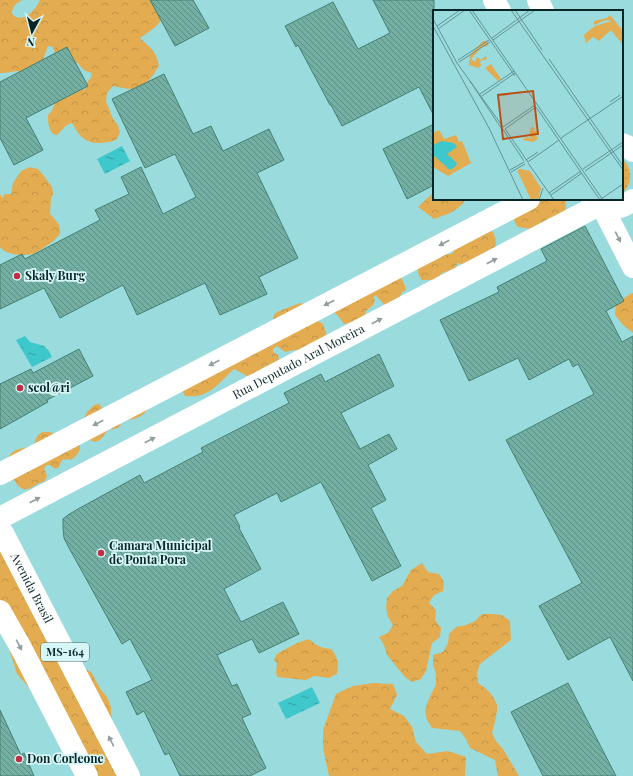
<svg xmlns="http://www.w3.org/2000/svg" width="633" height="776" viewBox="0 0 633 776" font-family="'Playfair Display',serif">
<style>
.grass{fill:url(#grass-dots)}
.forest{fill:url(#forest-crowns)}
.water{fill:url(#water-ripples)}
.building{fill:url(#building-back-hatch);stroke:#458174}
.lines{fill:none;stroke-linecap:round;stroke-linejoin:round}
.secondary{stroke:#fff;stroke-width:22}
.primary{stroke:#fff;stroke-width:22}
.oneway{fill:#919d9e}
.poi-dot{fill:#bf2e43;stroke:#d6f6f7;stroke-width:1.5}
.labels{text-anchor:middle;stroke-width:3.5;stroke-linejoin:round;paint-order:stroke}
.shield{fill:#d6f6f7;stroke:#486465;stroke-width:1}
.shield-label{font-size:11px;font-weight:bold;fill:#0b2627}
.poi-label{font-size:12px;font-weight:bold;fill:#0b2627;stroke:#d6f6f7;text-anchor:start}
.street-label{font-size:12px;fill:#0b2627;stroke:#d6f6f7}
.inset-road{fill:none;stroke:#619395;stroke-width:1}
.view{fill:#bc4f11;fill-opacity:0.15;stroke:#bc4f11;stroke-width:2}
.inset-edge{fill:none;stroke:#0b2627;stroke-width:2}
</style>
<defs>
<pattern id="grass-dots" width="8" height="8" patternUnits="userSpaceOnUse"><rect width="8" height="8" fill="#e3ac50"/><path d="M2 2h.1M6 6h.1" fill="none" stroke="#c19446" stroke-width="1.8" stroke-linecap="round"/></pattern>
<pattern id="forest-crowns" width="20" height="18" patternUnits="userSpaceOnUse"><rect width="20" height="18" fill="#e3ac50"/><path d="M2 6a3 3 0 1 1 6 0M12 15a3 3 0 1 1 6 0" fill="none" stroke="#c19446"/></pattern>
<pattern id="water-ripples" width="26" height="14" patternUnits="userSpaceOnUse"><rect width="26" height="14" fill="#3ec8cc"/><path d="M2 4q2-2 4 0t4 0M15 11q2-2 4 0t4 0" fill="none" stroke="#32a2a6"/></pattern>
<pattern id="building-back-hatch" width="6" height="6" patternUnits="userSpaceOnUse"><rect width="6" height="6" fill="#73afa2"/><path d="M-1 5l2 2M0 0l6 6M5-1l2 2" fill="none" stroke="#5d8e84"/></pattern>
</defs>
<rect width="100%" height="100%" fill="#9adcde"/>
<path class="grass" d="M622,159C633,168 633,184 622,193Z"/>
<path class="forest" d="M0,0H22C16,4 12,6 12,14C23,25 35,10 40,0H167C167,4 166,9 165,13C161,25 150,31 140,38C150,48 155,49 159,65C154,75 145,88 132,89C126,89 119,87 113,86L107,93L106,101L113,119L118,125L120,133L116,140C104,144 88,146 79,134C76,131 75,127 72,123C65,124 62,131 57,135L53,134C48,128 48,122 48,115L52,110L58,97L83,88L84,92L86,84L91,77L92,73C84,71 83,70 78,63H73L57,60L53,47L48,46L40,67L26,74L17,71L4,73H0Z
M30,167L38,169L44,176L52,187L53,194L51,199L50,214C55,219 61,225 60,233C58,239 39,252 33,254C24,256 5,255 0,247V194L2,198L5,194H11L13,183L21,171Z
M434,192V199H466C457,212 448,214 434,219L418,207Z
M537,199H564L566,204L565,213L547,219L540,226L531,229L518,227L515,223L514,219Z
M490,228C495,235 499,242 493,250L469,266L457,263L456,268L442,273L436,280H422L419,276L417,267L443,254H452L454,250Z
M401,276C402,281 405,284 406,290L402,292L398,301L386,306L379,299L376,295L373,298L375,300L373,305L366,311L363,320L344,324L338,316L331,309Z
M632,293H633V333L622,324L615,315L616,303Z
M300,303L305,304L318,321L323,324L326,333V338L300,351L295,350L285,352L277,346L273,349V352L278,355L279,360L249,377L234,369C219,383 209,399 185,396L182,390L274,321L273,316L277,312Z
M151,403C146,416 135,421 122,419C122,427 117,430 109,429L100,440L95,442L90,440L79,442C82,450 78,455 71,460L68,459L62,460L59,467C55,470 53,468 50,465H47L44,468L47,476L44,482C37,482 34,488 27,489C16,492 10,469 6,461C15,445 20,451 34,445C35,442 36,437 38,435C43,430 50,432 55,434L82,423L87,412L94,405L99,404L102,408L105,409Z
M0,530L81,667L91,672L101,690L107,697L111,707L112,726L136,776H94L32,691L17,674L5,636L0,629Z
M422,563L428,572L439,574L444,582L443,591L434,595L429,603L436,610L435,620L441,628L440,637L432,643L426,671L421,679L412,682L405,677L387,655L384,645L379,637L388,633L393,625L388,617L386,608L387,598L393,591L402,586L411,570Z
M482,614H492L502,615L510,621L511,640L480,664L477,673L478,683C486,688 494,695 497,705C498,711 494,726 492,733L496,741L503,749L519,776H498L495,760L470,748L466,739L460,731L432,728L427,720L425,711L428,701L436,684V674L433,665V655L443,652L448,643L449,634L456,627L466,625L475,621Z
M309,639C317,646 321,648 331,649C338,657 339,664 337,674L329,678L314,676L306,680L277,677L276,672L277,663L274,660L276,655L280,652L297,643Z
M373,683L393,684L397,695L390,709L404,716L412,727L416,742L427,754L448,751L466,757L465,776H329L323,748V730L336,694L353,686Z"/>
<path class="water" d="M122,146L130,161L105,174L97,159Z
M25,336L30,342L44,346L49,351L52,357L32,367L16,340Z
M312,687L320,703L286,719L278,703Z"/>
<path class="building" d="M150,0H193L209,28L175,46Z
M373,0H434V116L419,87L342,126L331,105H330L298,45L296,47L285,26L333,2L358,49L390,33Z
M67,47L88,86L26,118L43,150L14,165L0,138V82Z
M164,74L193,134L211,126L223,151L269,129L284,160L257,173L298,258L259,277L267,294L220,315L205,283L137,315L123,285L60,318L44,288L0,309V265L22,254L25,259L100,220L95,210L129,194L121,177L141,167L163,214L196,197L175,154L145,168L112,99Z
M434,124V185L407,199L383,149Z
M585,226L624,301L606,311L622,342L633,336V681L610,637L568,660L539,606L582,583L506,440L594,394L578,364L573,367L569,359L529,380L518,358L469,381L440,320L499,292L497,287L547,261L541,249Z
M79,349L93,376L47,400L48,402L0,429V384L31,369L33,373Z
M379,354L394,386L341,413L360,449L389,434L397,449L368,465L386,500L371,508L401,566L372,581L321,482L281,502L277,493L234,515L240,527L239,528L261,569L224,589L241,622L283,602L299,634L259,653L252,639L217,655L232,686L237,684L251,714L242,718L266,768L250,776H180L169,753L165,755L144,711L137,715L126,692L152,680L130,639L122,644L68,546L64,538L63,528V519L68,515L78,509L140,475L144,483L203,452L201,448L289,403L284,393L321,374L325,382Z
M568,683L616,776H543L511,712Z
M0,710L21,755L24,753L34,776H0Z"/>
<g class="lines">
<g class="secondary">
<path d="M494,0L500,11"/>
<path d="M538,0L543,11"/>
<path d="M622,144L627,146L633,151"/>
<path d="M592,202C606,211 620,210 633,200"/>
<path d="M603,208L633,267"/>
<path d="M0,474L529,199"/>
<path id="s1" d="M0,518L597,206"/>
</g>
<g class="primary">
<path id="s2" d="M0,529L4,535L129,776"/>
<path d="M0,611L20,646L87,776"/>
</g>
</g>
<defs><path id="oneway-solid" d="M-6-.8H1V-3.2L6.5 0L1 3.2V.8H-6Z"/></defs>
<g class="oneway">
<use href="#oneway-solid" transform="translate(618 237) rotate(63)"/>
<use href="#oneway-solid" transform="translate(444 243) rotate(153)"/>
<use href="#oneway-solid" transform="translate(492 261) rotate(-28)"/>
<use href="#oneway-solid" transform="translate(329 303) rotate(153)"/>
<use href="#oneway-solid" transform="translate(377 321) rotate(-28)"/>
<use href="#oneway-solid" transform="translate(214 363) rotate(153)"/>
<use href="#oneway-solid" transform="translate(98 423) rotate(153)"/>
<use href="#oneway-solid" transform="translate(150 440) rotate(-28)"/>
<use href="#oneway-solid" transform="translate(35 500) rotate(-28)"/>
<use href="#oneway-solid" transform="translate(19 645) rotate(62)"/>
<use href="#oneway-solid" transform="translate(111 741) rotate(-117)"/>
</g>
<g class="poi-dot">
<circle cx="17" cy="276" r="4"/>
<circle cx="20" cy="388" r="4"/>
<circle cx="101" cy="553" r="4"/>
<circle cx="19" cy="759" r="4"/>
</g>
<g class="labels">
<rect class="shield" x="41" y="643" width="48" height="18" rx="3"/>
<g class="shield-label">
<text x="65" y="656">MS-164</text>
</g>
<g class="poi-label">
<text x="25" y="280">Skaly Burg</text>
<text x="28" y="392">scol@ri</text>
<text x="109" y="550">Camara Municipal<tspan x="109" dy="14">de Ponta Pora</tspan></text>
<text x="27" y="763">Don Corleone</text>
</g>
<g class="street-label">
<text dy="4" stroke="none"><textPath href="#s1" startOffset="337">Rua Deputado Aral Moreira</textPath></text>
<text dy="4" stroke="none"><textPath href="#s2" startOffset="67">Avenida Brasil</textPath></text>
</g>
</g>
<g transform="translate(433 10)">
<rect width="190" height="190" fill="#9adcde"/>
<path d="M177,5L190,21V35L178,20L166,31L160,27L153,33L151,25L154,22L162,16L179,11L173,10L161,15V11L174,8ZM50,31H55V36L49,37L38,49L42,52L44,47L48,50L53,46L54,49L47,51L48,56L45,58L36,55L37,45ZM98,117L102,118L100,121H106L103,125L105,129L100,132L89,130L93,127L99,129L96,126Z" fill="#e3ac50"/>
<path d="M58,54L68,69L65,71L52,58ZM6,120L11,129L23,125L26,132L29,131L38,153L15,166L0,157V123ZM87,159L97,161L108,178L105,190H98L84,160Z" fill="#e3ac50"/>
<path d="M9,131L21,133L24,137L14,144L24,153L23,156L17,160L0,145V135Z" fill="#3ec8cc"/>
<path class="inset-road" d="M36,0L82,66M39,0L170,190M78,0L190,160M82,0L109,40M0,9L24,53L70,117M0,16L56,118L90,190M4,16L27,0M5,19L32,0M59,28L97,0M60,30L102,0M116,49L190,156M25,50L56,30M26,52L57,32M37,71L68,118M47,84L81,61M49,86L82,63M177,92L187,85M103,97L167,190M70,117L102,95M69,118L91,151M72,119L95,152M72,119L103,97M128,128L189,87M93,150L105,142M95,152L126,130M95,153L121,190M150,159L190,132M77,160L91,152M152,161L190,135M78,162L92,154M116,183L148,161M118,185L149,163M168,189L190,174M106,190L110,178"/>
<path class="view" d="M100,81L105,124L70,129L65,85Z"/>
<rect width="190" height="190" class="inset-edge"/>
</g>
<g transform="translate(32 32) rotate(187)" stroke="#d6f6f7" stroke-width="3" paint-order="stroke">
<path d="M0-3L7 15L0 10L-7 15Z" fill="#0b2627"/>
<text y="-6" font-size="11" font-weight="bold" text-anchor="middle" fill="#0b2627">N</text>
</g>
</svg>
